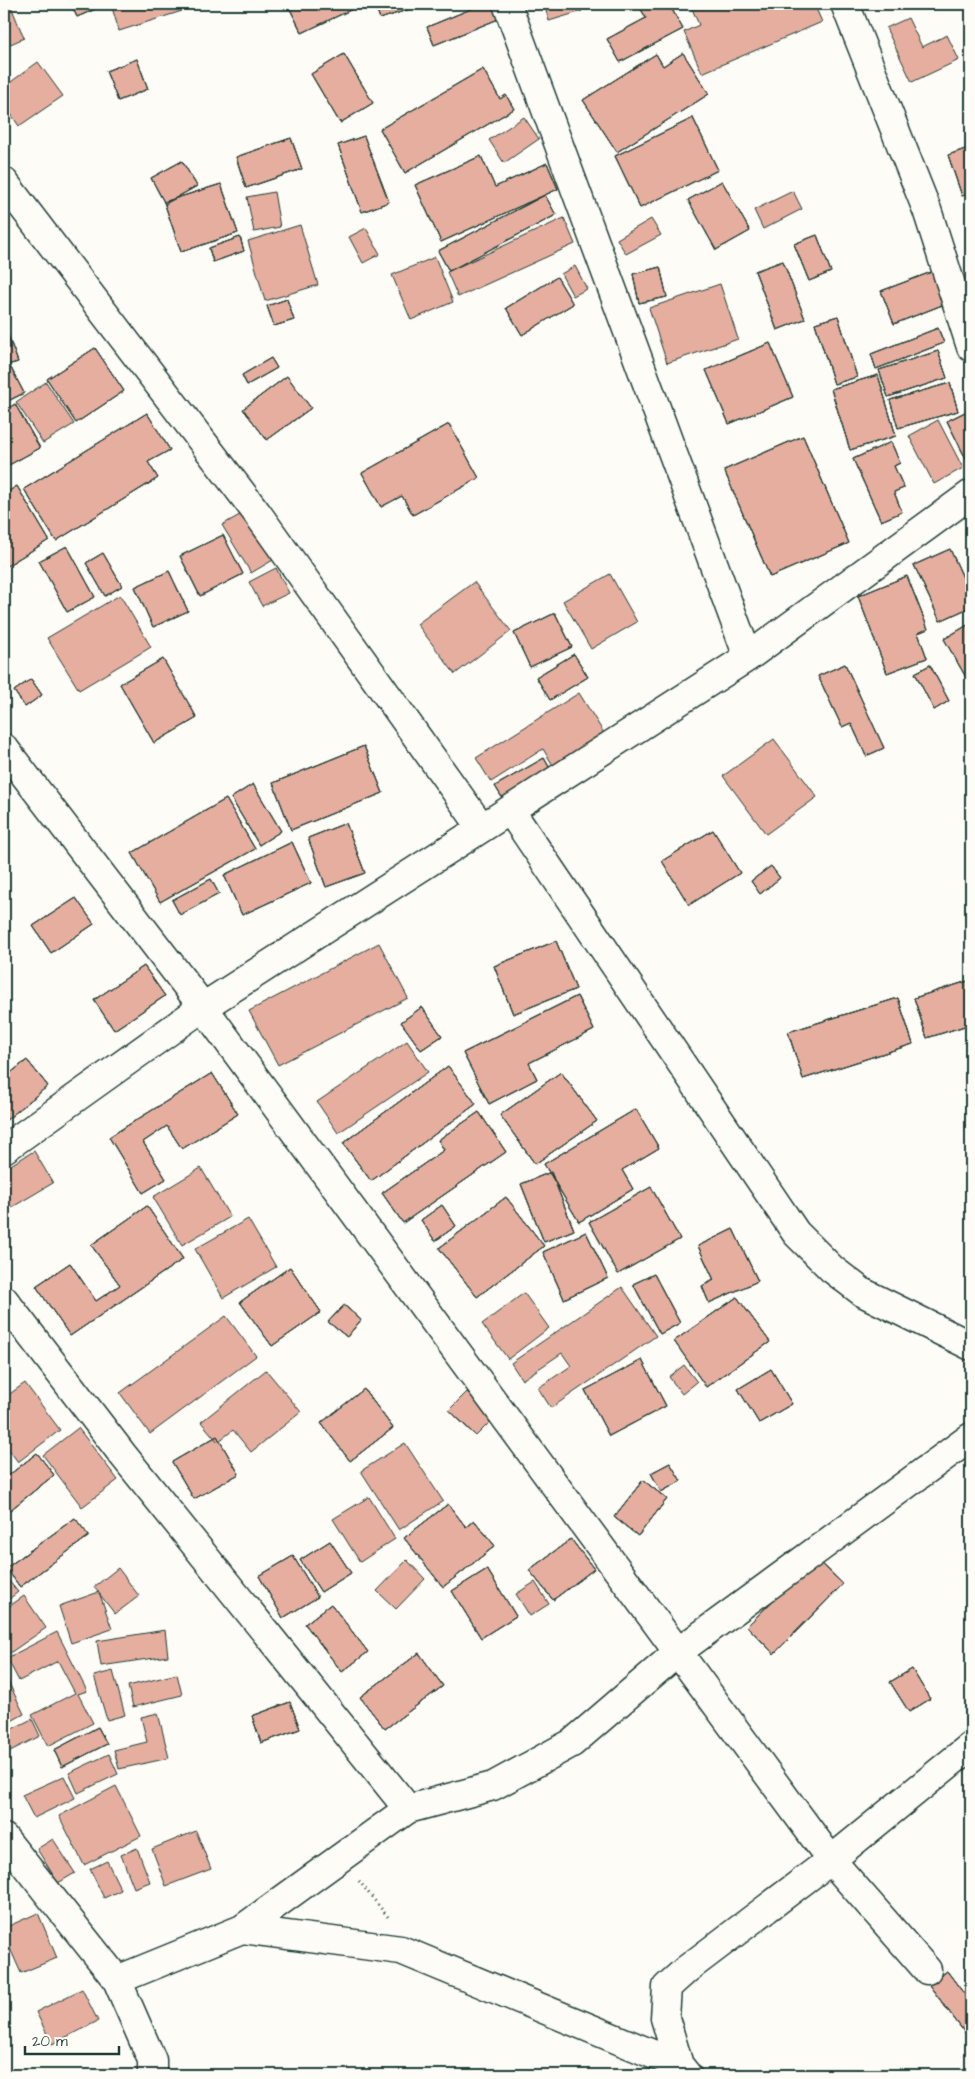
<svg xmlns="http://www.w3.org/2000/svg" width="975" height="2079" viewBox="0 0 975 2079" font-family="'Architects Daughter',sans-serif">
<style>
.building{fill:#e6ae9f;stroke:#1f3d34}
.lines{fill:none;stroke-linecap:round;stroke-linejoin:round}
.minor-casing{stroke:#1f3d34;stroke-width:31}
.path{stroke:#1f3d34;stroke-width:3;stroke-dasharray:1 4;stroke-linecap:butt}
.minor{stroke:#fdfcf7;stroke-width:28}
</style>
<rect width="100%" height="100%" fill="#fdfcf7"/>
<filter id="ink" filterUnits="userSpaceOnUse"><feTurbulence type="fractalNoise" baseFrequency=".02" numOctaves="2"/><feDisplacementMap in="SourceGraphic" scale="10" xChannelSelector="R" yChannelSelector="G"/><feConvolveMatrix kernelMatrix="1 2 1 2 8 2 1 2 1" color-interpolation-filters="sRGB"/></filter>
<g filter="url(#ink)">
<path class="building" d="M4,4H10L24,38L4,47Z
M71,4H97L98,8L77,17Z
M71,4H97L98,8L77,17Z
M71,4H97L98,8L77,17Z
M111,4H179L182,11L119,31Z
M290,4H363L302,33L288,5Z
M290,4H363L302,33L288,5Z
M290,4H363L302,33L288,5Z
M375,4H425L380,19Z
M375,4H425L380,19Z
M375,4H425L380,19Z
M483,4H496L501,18L434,45L427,27Z
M483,4H496L501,18L434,45L427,27Z
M483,4H496L501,18L434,45L427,27Z
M544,4H580L582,11L549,21Z
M638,4H669L683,29L620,62L607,39L646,18Z
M638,4H669L683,29L620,62L607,39L646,18Z
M638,4H669L683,29L620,62L607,39L646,18Z
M690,4H814L822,22L702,73L684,32L699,25Z
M908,18L922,47L947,35L959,60L912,82L886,28Z
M683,53L709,94L617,152L583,100L656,54L663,66Z
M683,53L709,94L617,152L583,100L656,54L663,66Z
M683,53L709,94L617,152L583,100L656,54L663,66Z
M344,54L373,103L340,123L311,74Z
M344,54L373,103L340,123L311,74Z
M344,54L373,103L340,123L311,74Z
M137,59L148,89L118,101L106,71Z
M137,59L148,89L118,101L106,71Z
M137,59L148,89L118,101L106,71Z
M38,62L63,96L19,126L4,104V87Z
M483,69L500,99L506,95L514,109L405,173L380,129Z
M483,69L500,99L506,95L514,109L405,173L380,129Z
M483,69L500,99L506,95L514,109L405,173L380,129Z
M524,117L539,139L504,163L489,140Z
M693,118L718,170L640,208L615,156Z
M693,118L718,170L640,208L615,156Z
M693,118L718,170L640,208L615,156Z
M364,136L389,202L362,212L338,145Z
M364,136L389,202L362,212L338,145Z
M364,136L389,202L362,212L338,145Z
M291,138L302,169L246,188L236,157Z
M291,138L302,169L246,188L236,157Z
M291,138L302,169L246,188L236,157Z
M971,147V193L962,196L948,155Z
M971,147V193L962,196L948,155Z
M971,147V193L962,196L948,155Z
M481,156L495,187L547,163L558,189L441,242L415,185Z
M481,156L495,187L547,163L558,189L441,242L415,185Z
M481,156L495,187L547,163L558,189L441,242L415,185Z
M182,161L197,186L165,204L151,178Z
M182,161L197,186L165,204L151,178Z
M182,161L197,186L165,204L151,178Z
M722,181L750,231L716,250L688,200Z
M722,181L750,231L716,250L688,200Z
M722,181L750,231L716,250L688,200Z
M221,184L238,233L181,252L164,202Z
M221,184L238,233L181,252L164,202Z
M221,184L238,233L181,252L164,202Z
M793,191L802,209L763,229L754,210Z
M274,192L280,227L254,232L247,197Z
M545,195L556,215L449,271L438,251Z
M545,195L556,215L449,271L438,251Z
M545,195L556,215L449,271L438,251Z
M564,218L575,244L458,297L447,272Z
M651,219L661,235L626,254L617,239Z
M300,225L318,285L265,301L248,241Z
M366,228L380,254L363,263L349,237Z
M817,235L831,272L809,281L794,244Z
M817,235L831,272L809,281L794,244Z
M817,235L831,272L809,281L794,244Z
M240,237L244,251L213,262L209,248Z
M240,237L244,251L213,262L209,248Z
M240,237L244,251L213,262L209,248Z
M435,257L453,302L411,320L392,275Z
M783,261L805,319L777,330L755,271Z
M783,261L805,319L777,330L755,271Z
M783,261L805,319L777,330L755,271Z
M575,266L587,289L573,296L561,274Z
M660,267L667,297L639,303L633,274Z
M660,267L667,297L639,303L633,274Z
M660,267L667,297L639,303L633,274Z
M942,268L955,300L894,324L881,291Z
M942,268L955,300L894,324L881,291Z
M942,268L955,300L894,324L881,291Z
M557,277L573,304L522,335L506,308Z
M557,277L573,304L522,335L506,308Z
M557,277L573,304L522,335L506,308Z
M720,284L738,339L667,363L649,308Z
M287,299L294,320L274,326L267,306Z
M287,299L294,320L274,326L267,306Z
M287,299L294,320L274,326L267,306Z
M838,316L857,377L834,384L815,323Z
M838,316L857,377L834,384L815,323Z
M838,316L857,377L834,384L815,323Z
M938,328L944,343L876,369L871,354Z
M938,328L944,343L876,369L871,354Z
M938,328L944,343L876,369L871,354Z
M8,335L18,362L4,366V336Z
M8,335L18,362L4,366V336Z
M8,335L18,362L4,366V336Z
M770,343L793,397L729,424L706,370Z
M770,343L793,397L729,424L706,370Z
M770,343L793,397L729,424L706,370Z
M95,348L124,391L76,423L47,379Z
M95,348L124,391L76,423L47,379Z
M95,348L124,391L76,423L47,379Z
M938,351L947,378L888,397L879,370Z
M938,351L947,378L888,397L879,370Z
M938,351L947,378L888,397L879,370Z
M271,358L277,368L247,385L242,375Z
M271,358L277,368L247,385L242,375Z
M271,358L277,368L247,385L242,375Z
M11,368L24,393L4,403V371Z
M11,368L24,393L4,403V371Z
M11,368L24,393L4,403V371Z
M878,375L896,436L850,450L831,389Z
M878,375L896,436L850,450L831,389Z
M878,375L896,436L850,450L831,389Z
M287,376L311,408L267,440L243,409Z
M287,376L311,408L267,440L243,409Z
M287,376L311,408L267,440L243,409Z
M46,382L74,424L43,443L16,402Z
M950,383L958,411L898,428L890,400Z
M950,383L958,411L898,428L890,400Z
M950,383L958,411L898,428L890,400Z
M15,404L40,448L9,465L4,457V411Z
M15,404L40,448L9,465L4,457V411Z
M15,404L40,448L9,465L4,457V411Z
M971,409V459L967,461L947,421Z
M971,409V459L967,461L947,421Z
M971,409V459L967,461L947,421Z
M147,413L170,450L148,462L158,478L56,541L24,489Z
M147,413L170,450L148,462L158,478L56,541L24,489Z
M147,413L170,450L148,462L158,478L56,541L24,489Z
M938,420L963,468L934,484L909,436Z
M449,424L479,478L413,515L402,496L381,507L362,473Z
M449,424L479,478L413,515L402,496L381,507L362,473Z
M449,424L479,478L413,515L402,496L381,507L362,473Z
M803,436L849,543L770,577L724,470Z
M803,436L849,543L770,577L724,470Z
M803,436L849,543L770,577L724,470Z
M891,442L900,463L894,466L904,488L894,492L902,512L881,521L853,459Z
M891,442L900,463L894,466L904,488L894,492L902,512L881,521L853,459Z
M891,442L900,463L894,466L904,488L894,492L902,512L881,521L853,459Z
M17,486L49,540L5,567L4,494Z
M17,486L49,540L5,567L4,494Z
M17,486L49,540L5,567L4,494Z
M245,512L273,560L251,573L222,525Z
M223,535L243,574L200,596L180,556Z
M223,535L243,574L200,596L180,556Z
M223,535L243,574L200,596L180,556Z
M67,546L95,597L67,612L39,561Z
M67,546L95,597L67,612L39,561Z
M67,546L95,597L67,612L39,561Z
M950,549L971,595V607L940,621L914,565Z
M950,549L971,595V607L940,621L914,565Z
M950,549L971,595V607L940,621L914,565Z
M103,553L122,586L105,596L86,563Z
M103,553L122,586L105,596L86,563Z
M103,553L122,586L105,596L86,563Z
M276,568L289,593L262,606L249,582Z
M169,571L188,611L153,627L135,587Z
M169,571L188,611L153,627L135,587Z
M169,571L188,611L153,627L135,587Z
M610,574L637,622L591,649L563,601Z
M907,576L928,629L918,633L927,658L887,673L858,596Z
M907,576L928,629L918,633L927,658L887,673L858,596Z
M907,576L928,629L918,633L927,658L887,673L858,596Z
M474,582L511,631L455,674L417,624Z
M120,595L151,647L79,690L47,638Z
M555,613L572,647L530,667L514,633Z
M555,613L572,647L530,667L514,633Z
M555,613L572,647L530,667L514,633Z
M971,623V686L944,639Z
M971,623V686L944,639Z
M971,623V686L944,639Z
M574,654L588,677L550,700L536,677Z
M574,654L588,677L550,700L536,677Z
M574,654L588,677L550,700L536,677Z
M163,659L197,718L154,743L120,684Z
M163,659L197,718L154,743L120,684Z
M163,659L197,718L154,743L120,684Z
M845,664L884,748L866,756L851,723L842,727L818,676Z
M845,664L884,748L866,756L851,723L842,727L818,676Z
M845,664L884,748L866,756L851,723L842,727L818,676Z
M930,665L949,701L934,710L915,673Z
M930,665L949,701L934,710L915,673Z
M930,665L949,701L934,710L915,673Z
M31,679L42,695L25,707L14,691Z
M31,679L42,695L25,707L14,691Z
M31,679L42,695L25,707L14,691Z
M579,693L607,738L556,770L543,749L491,782L476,758Z
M774,739L817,797L766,834L723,776Z
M364,746L383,793L291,830L273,783Z
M364,746L383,793L291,830L273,783Z
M364,746L383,793L291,830L273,783Z
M544,758L557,781L509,809L495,786Z
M544,758L557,781L509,809L495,786Z
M544,758L557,781L509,809L495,786Z
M253,784L281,831L259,845L231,798Z
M253,784L281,831L259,845L231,798Z
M253,784L281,831L259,845L231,798Z
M226,799L255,849L160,902L132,853Z
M226,799L255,849L160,902L132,853Z
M226,799L255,849L160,902L132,853Z
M346,823L365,873L326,887L308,838Z
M346,823L365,873L326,887L308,838Z
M346,823L365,873L326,887L308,838Z
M713,830L740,873L689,905L662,861Z
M713,830L740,873L689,905L662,861Z
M713,830L740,873L689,905L662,861Z
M292,842L311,883L242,915L224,875Z
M292,842L311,883L242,915L224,875Z
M292,842L311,883L242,915L224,875Z
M771,866L780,878L760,894L751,881Z
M771,866L780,878L760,894L751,881Z
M771,866L780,878L760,894L751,881Z
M211,879L219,894L180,915L172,900Z
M211,879L219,894L180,915L172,900Z
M211,879L219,894L180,915L172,900Z
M76,898L94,924L51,953L33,926Z
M76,898L94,924L51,953L33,926Z
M76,898L94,924L51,953L33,926Z
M556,941L576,989L513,1014L494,966Z
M556,941L576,989L513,1014L494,966Z
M556,941L576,989L513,1014L494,966Z
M379,943L408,998L278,1065L249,1011Z
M144,966L165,996L114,1030L94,1000Z
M144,966L165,996L114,1030L94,1000Z
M144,966L165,996L114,1030L94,1000Z
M971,980V1024L927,1038L914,998Z
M971,980V1024L927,1038L914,998Z
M971,980V1024L927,1038L914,998Z
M577,996L594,1030L529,1063L537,1079L489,1104L463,1053Z
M577,996L594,1030L529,1063L537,1079L489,1104L463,1053Z
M577,996L594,1030L529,1063L537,1079L489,1104L463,1053Z
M898,998L913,1044L803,1079L788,1032Z
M898,998L913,1044L803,1079L788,1032Z
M898,998L913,1044L803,1079L788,1032Z
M422,1007L442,1036L421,1050L401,1022Z
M422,1007L442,1036L421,1050L401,1022Z
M422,1007L442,1036L421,1050L401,1022Z
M407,1041L428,1072L338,1133L317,1102Z
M27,1060L48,1086L4,1122V1078Z
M27,1060L48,1086L4,1122V1078Z
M27,1060L48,1086L4,1122V1078Z
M448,1066L476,1104L371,1181L343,1143Z
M448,1066L476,1104L371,1181L343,1143Z
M448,1066L476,1104L371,1181L343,1143Z
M561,1072L597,1121L535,1164L500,1115Z
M561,1072L597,1121L535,1164L500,1115Z
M561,1072L597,1121L535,1164L500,1115Z
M212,1073L238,1114L182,1149L167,1126L143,1142L166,1179L143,1193L109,1137Z
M212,1073L238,1114L182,1149L167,1126L143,1142L166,1179L143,1193L109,1137Z
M212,1073L238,1114L182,1149L167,1126L143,1142L166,1179L143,1193L109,1137Z
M636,1109L659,1148L622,1170L633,1189L579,1222L544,1164Z
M636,1109L659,1148L622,1170L633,1189L579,1222L544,1164Z
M636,1109L659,1148L622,1170L633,1189L579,1222L544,1164Z
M479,1112L506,1152L403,1223L382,1193L444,1150L438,1140Z
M479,1112L506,1152L403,1223L382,1193L444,1150L438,1140Z
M479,1112L506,1152L403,1223L382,1193L444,1150L438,1140Z
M34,1151L53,1183L4,1212V1169Z
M201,1168L230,1217L182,1245L153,1197Z
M551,1172L574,1230L544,1242L521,1184Z
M551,1172L574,1230L544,1242L521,1184Z
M551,1172L574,1230L544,1242L521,1184Z
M651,1187L680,1239L618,1274L589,1222Z
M651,1187L680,1239L618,1274L589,1222Z
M651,1187L680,1239L618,1274L589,1222Z
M506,1197L544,1246L477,1297L439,1248Z
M506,1197L544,1246L477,1297L439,1248Z
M506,1197L544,1246L477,1297L439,1248Z
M442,1205L456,1226L435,1241L421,1220Z
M442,1205L456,1226L435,1241L421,1220Z
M442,1205L456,1226L435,1241L421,1220Z
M147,1206L183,1259L70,1336L36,1286L70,1263L96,1301L120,1285L91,1245Z
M147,1206L183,1259L70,1336L36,1286L70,1263L96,1301L120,1285L91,1245Z
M147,1206L183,1259L70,1336L36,1286L70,1263L96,1301L120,1285L91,1245Z
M248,1219L276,1267L223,1298L195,1249Z
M733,1229L758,1281L709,1303L702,1286L714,1280L698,1246Z
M733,1229L758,1281L709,1303L702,1286L714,1280L698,1246Z
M733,1229L758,1281L709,1303L702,1286L714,1280L698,1246Z
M586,1232L608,1278L564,1299L543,1252Z
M586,1232L608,1278L564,1299L543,1252Z
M586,1232L608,1278L564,1299L543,1252Z
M290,1267L321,1312L272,1346L240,1302Z
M290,1267L321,1312L272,1346L240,1302Z
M290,1267L321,1312L272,1346L240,1302Z
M654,1274L680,1323L660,1334L633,1284Z
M654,1274L680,1323L660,1334L633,1284Z
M654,1274L680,1323L660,1334L633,1284Z
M622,1287L656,1336L551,1408L538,1388L571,1366L562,1353L522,1380L511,1363Z
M524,1293L549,1328L508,1359L482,1324Z
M737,1297L770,1342L706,1387L674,1341Z
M737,1297L770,1342L706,1387L674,1341Z
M737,1297L770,1342L706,1387L674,1341Z
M344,1305L361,1320L347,1337L328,1322Z
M344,1305L361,1320L347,1337L328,1322Z
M344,1305L361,1320L347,1337L328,1322Z
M226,1316L256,1356L150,1434L120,1393Z
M642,1360L666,1406L609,1436L585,1390Z
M642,1360L666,1406L609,1436L585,1390Z
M642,1360L666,1406L609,1436L585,1390Z
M684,1365L697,1382L682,1394L669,1377Z
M771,1369L792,1404L759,1423L738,1389Z
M771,1369L792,1404L759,1423L738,1389Z
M771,1369L792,1404L759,1423L738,1389Z
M266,1370L301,1412L251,1452L233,1430L218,1442L201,1422Z
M25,1383L60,1430L18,1462L4,1443V1398Z
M364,1389L393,1428L350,1461L321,1423Z
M364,1389L393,1428L350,1461L321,1423Z
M364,1389L393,1428L350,1461L321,1423Z
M467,1392L494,1418L476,1436L449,1410Z
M467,1392L494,1418L476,1436L449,1410Z
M467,1392L494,1418L476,1436L449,1410Z
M78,1428L118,1480L82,1507L43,1455Z
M217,1436L239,1474L194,1499L172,1462Z
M217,1436L239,1474L194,1499L172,1462Z
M217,1436L239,1474L194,1499L172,1462Z
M405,1443L443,1501L399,1530L361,1471Z
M37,1453L54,1475L4,1515V1479Z
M37,1453L54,1475L4,1515V1479Z
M37,1453L54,1475L4,1515V1479Z
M670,1463L681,1481L661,1492L651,1473Z
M670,1463L681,1481L661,1492L651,1473Z
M670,1463L681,1481L661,1492L651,1473Z
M643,1480L667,1499L638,1536L614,1517Z
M643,1480L667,1499L638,1536L614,1517Z
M643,1480L667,1499L638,1536L614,1517Z
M369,1497L395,1539L360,1562L333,1519Z
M448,1504L466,1527L474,1520L495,1546L443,1587L404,1538Z
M448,1504L466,1527L474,1520L495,1546L443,1587L404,1538Z
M448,1504L466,1527L474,1520L495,1546L443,1587L404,1538Z
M75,1518L89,1536L20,1587L6,1568Z
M75,1518L89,1536L20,1587L6,1568Z
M75,1518L89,1536L20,1587L6,1568Z
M571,1539L594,1569L553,1600L529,1570Z
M571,1539L594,1569L553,1600L529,1570Z
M571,1539L594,1569L553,1600L529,1570Z
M330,1541L351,1573L321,1592L300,1560Z
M330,1541L351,1573L321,1592L300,1560Z
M330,1541L351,1573L321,1592L300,1560Z
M293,1556L318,1597L283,1618L259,1576Z
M293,1556L318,1597L283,1618L259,1576Z
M293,1556L318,1597L283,1618L259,1576Z
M816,1558L843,1584L774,1654L747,1626Z
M816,1558L843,1584L774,1654L747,1626Z
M816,1558L843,1584L774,1654L747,1626Z
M407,1560L425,1579L396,1609L377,1591Z
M118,1568L139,1596L115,1614L94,1587Z
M487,1569L516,1616L481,1638L452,1591Z
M487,1569L516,1616L481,1638L452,1591Z
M487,1569L516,1616L481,1638L452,1591Z
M4,1575L18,1592L4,1603Z
M535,1582L549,1604L530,1616L516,1594Z
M99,1592L112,1629L71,1643L59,1606Z
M24,1596L46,1628L4,1657V1610Z
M331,1604L368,1652L342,1672L305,1624Z
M331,1604L368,1652L342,1672L305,1624Z
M331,1604L368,1652L342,1672L305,1624Z
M165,1630L168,1656L101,1666L97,1641Z
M57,1632L87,1691L78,1694L93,1723L48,1746L32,1715L75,1693L58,1661L19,1681L7,1658Z
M419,1653L443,1686L385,1729L360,1697Z
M419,1653L443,1686L385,1729L360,1697Z
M419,1653L443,1686L385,1729L360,1697Z
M912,1669L930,1699L909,1712L890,1682Z
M912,1669L930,1699L909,1712L890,1682Z
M912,1669L930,1699L909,1712L890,1682Z
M113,1671L125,1715L107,1720L94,1676Z
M4,1673L24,1714L4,1725Z
M177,1674L182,1695L133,1707L128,1686Z
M290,1702L300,1729L261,1743L252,1716Z
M290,1702L300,1729L261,1743L252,1716Z
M290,1702L300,1729L261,1743L252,1716Z
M158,1713L169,1758L119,1769L114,1750L147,1742L141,1717Z
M32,1719L40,1736L4,1754V1733Z
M98,1727L107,1744L62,1767L54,1750Z
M98,1727L107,1744L62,1767L54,1750Z
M98,1727L107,1744L62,1767L54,1750Z
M109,1754L118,1774L78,1793L69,1773Z
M64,1776L75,1798L34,1818L22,1795Z
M116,1786L141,1836L84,1865L59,1816Z
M196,1831L211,1869L166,1886L152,1849Z
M53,1839L75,1873L58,1883L37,1849Z
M137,1848L150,1882L134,1888L121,1855Z
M107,1861L121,1890L104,1898L90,1869Z
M38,1913L57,1958L21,1973L4,1935V1928Z
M947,1971L971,2003V2034L968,2037L929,1985Z
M947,1971L971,2003V2034L968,2037L929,1985Z
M947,1971L971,2003V2034L968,2037L929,1985Z
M82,1989L98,2021L52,2044L36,2012Z"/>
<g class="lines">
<defs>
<path id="minor" d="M507,4L748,657
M845,4L927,210L971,347
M4,182L257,513L482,828
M4,748L203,1007L831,1860L687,1969L667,1987L665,2018L679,2065
M510,810L796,1233L832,1269L862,1292L971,1346
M4,1149L203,1007L748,657L971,494
M4,1300L123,1455L408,1809
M4,1838L117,1980L152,2060V2075
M242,1929L408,1809L493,1786L572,1743L678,1652L971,1437
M927,1970L831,1860L971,1746
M117,1980L242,1929L401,1950L679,2065L687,2075"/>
</defs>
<use href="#minor" class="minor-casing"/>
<path class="path" d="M359,1881L388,1917"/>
<use href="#minor" class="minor"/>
</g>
</g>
<rect width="975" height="2079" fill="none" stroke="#fdfcf7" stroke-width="20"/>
<rect x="10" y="10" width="955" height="2059" fill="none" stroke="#1f3d34" stroke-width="2" filter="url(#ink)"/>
<path d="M25 2046v8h94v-8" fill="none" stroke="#1f3d34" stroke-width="2.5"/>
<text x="32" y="2046" font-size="15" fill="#1f3d34" stroke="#fdfcf7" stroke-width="4" paint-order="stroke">20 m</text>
</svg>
